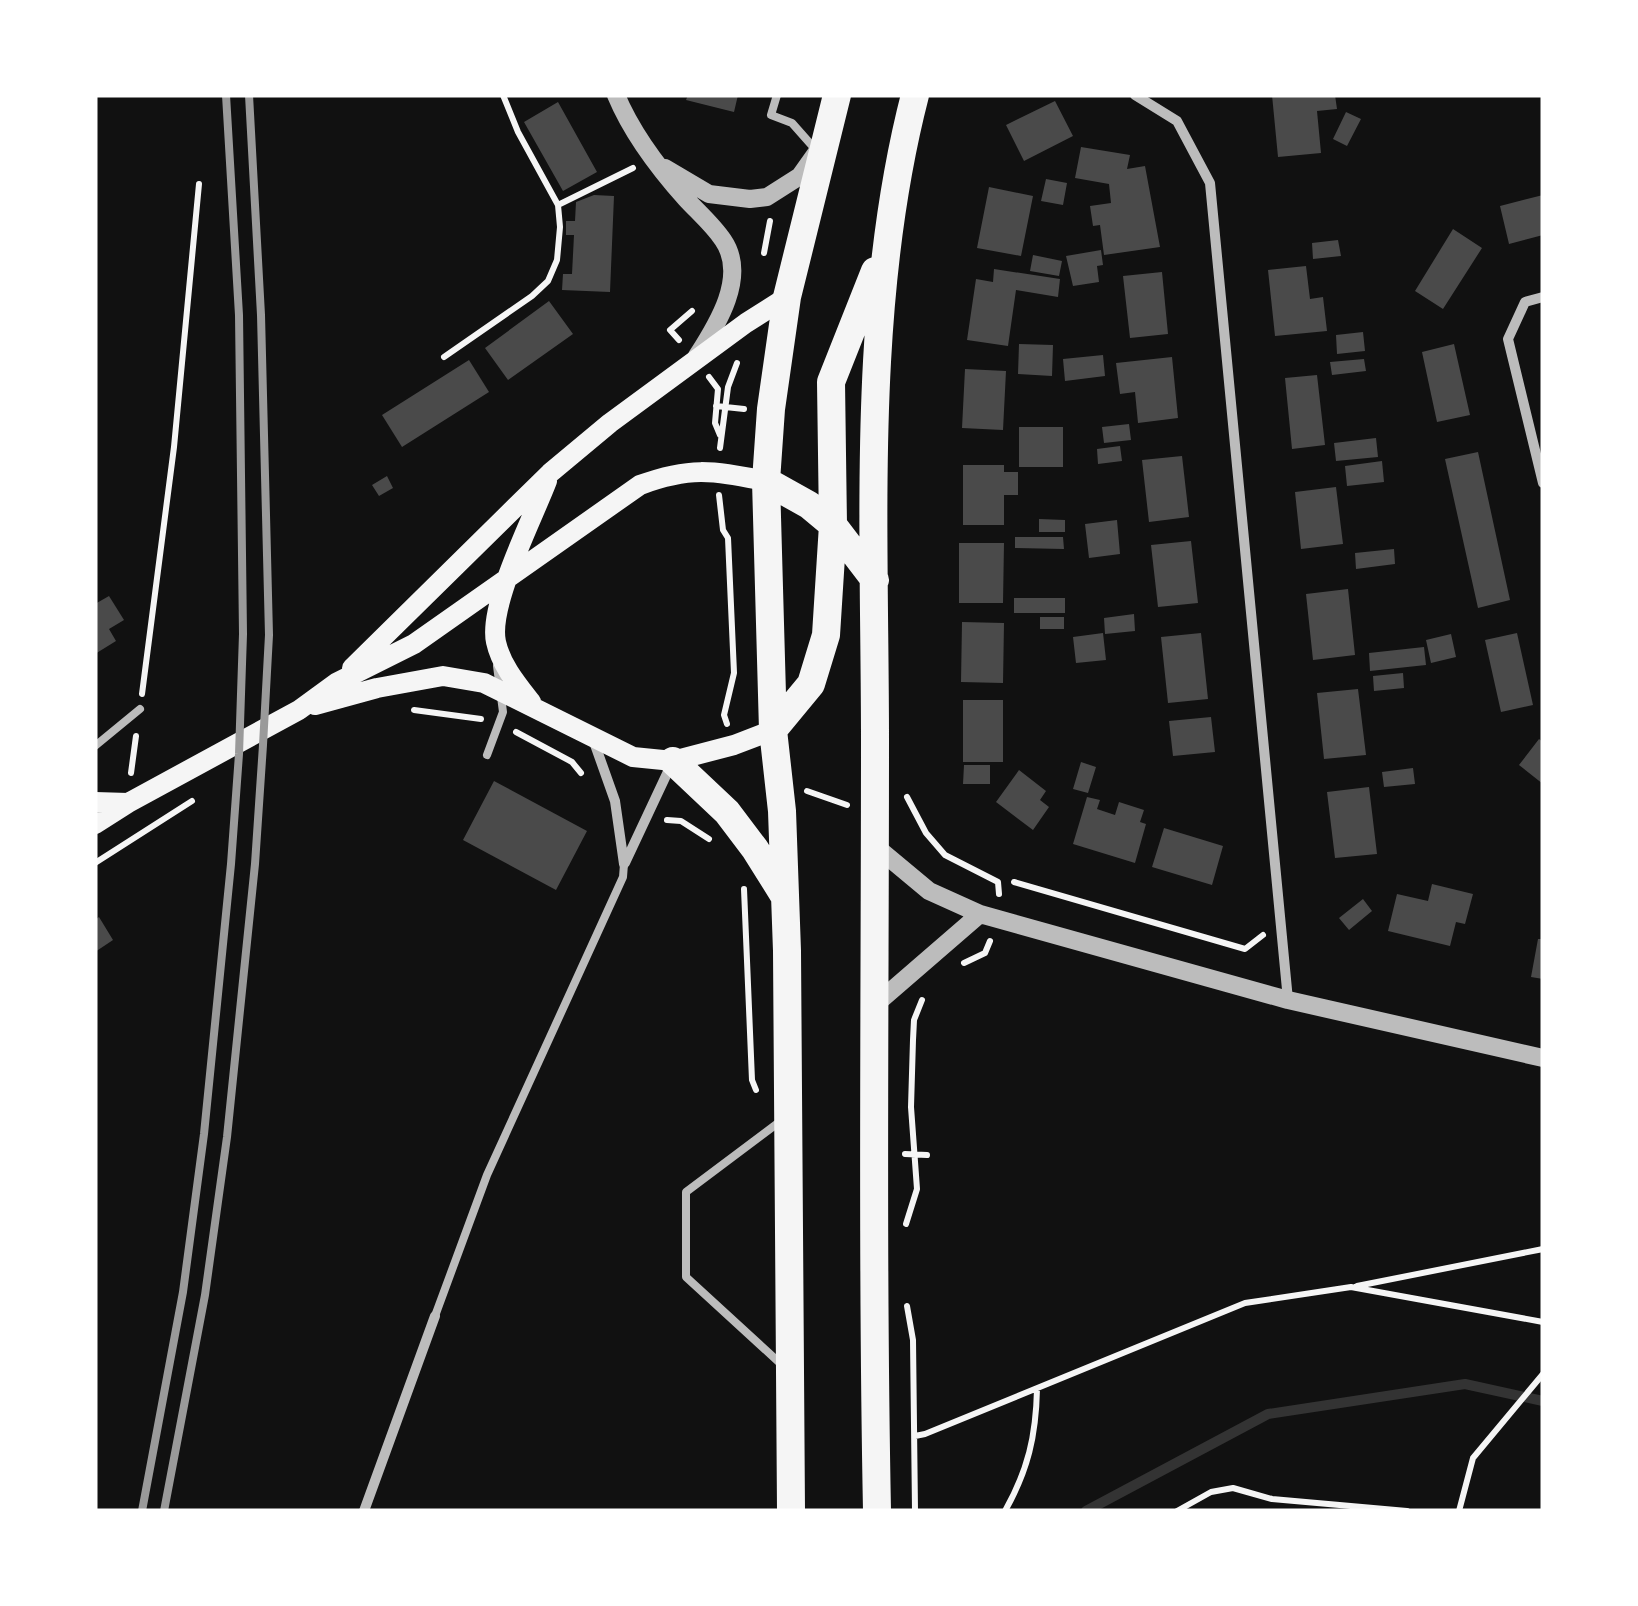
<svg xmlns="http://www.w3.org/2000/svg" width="1638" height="1606" viewBox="0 0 1638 1606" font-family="'Nunito Sans',sans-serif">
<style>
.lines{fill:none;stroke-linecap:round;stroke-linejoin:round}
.stream{stroke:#333;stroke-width:10}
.building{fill:#4a4a4a}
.path{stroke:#f5f5f5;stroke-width:6}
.service{stroke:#bcbcbc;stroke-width:8}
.minor{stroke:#bcbcbc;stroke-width:10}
.tertiary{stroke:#bcbcbc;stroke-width:18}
.secondary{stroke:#f5f5f5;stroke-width:20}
.trunk{stroke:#f5f5f5;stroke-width:28}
.rail{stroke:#9a9a9a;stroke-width:8}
</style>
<rect width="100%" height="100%" fill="#111"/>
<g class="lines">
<path class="stream" d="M1086,1511L1268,1414L1465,1384L1543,1401"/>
</g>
<path class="building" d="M688,95H738L734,112L686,100Z
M1272,95H1335L1337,109L1317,111L1321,153L1278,157Z
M1055,101L1073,136L1024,161L1006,125Z
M558,102L597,172L563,191L524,122Z
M1346,112L1361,119L1347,146L1333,139Z
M1081,147L1130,155L1127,169L1145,166L1160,247L1104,255L1100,225L1093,226L1090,206L1111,203L1109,184L1075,178Z
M1046,179L1067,183L1063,205L1041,201Z
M989,187L1033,196L1021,256L977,248Z
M594,195L614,196L610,292L562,290L563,274H572L574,235H566V221H575L576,202Z
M1543,195V235L1509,244L1500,206Z
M1453,229L1482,248L1443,309L1415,291Z
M1338,240L1341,256L1313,259L1312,243Z
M1101,250L1103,265L1097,266L1099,282L1073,286L1066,256Z
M1033,255L1062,261L1059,276L1030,271Z
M1306,266L1310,299L1323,297L1327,331L1275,336L1268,270Z
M994,269L1060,279L1058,297L1016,290L1008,346L967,340L976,279L993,282Z
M1162,272L1168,334L1130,338L1123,276Z
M549,301L573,334L508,380L485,348Z
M1363,332L1365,351L1337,354L1336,335Z
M1019,344L1053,345L1052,376L1018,374Z
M1454,344L1470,415L1437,422L1422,352Z
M1103,355L1105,376L1065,381L1063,359Z
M1172,357L1178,418L1138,423L1135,392L1120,394L1116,363Z
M1364,359L1366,371L1332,375L1330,362Z
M469,360L489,392L402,447L382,415Z
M965,369L1006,371L1003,430L962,428Z
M1317,375L1325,445L1292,449L1285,378Z
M1129,424L1131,440L1104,443L1102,427Z
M1019,427H1063V467H1019Z
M1376,438L1378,457L1336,461L1334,443Z
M1120,446L1122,461L1098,464L1097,449Z
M1478,452L1510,600L1478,608L1445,459Z
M1182,456L1189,517L1149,522L1142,460Z
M1382,461L1384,482L1347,486L1345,466Z
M963,465H1004V472H1018V495H1004V525H963Z
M387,476L393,488L379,496L372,485Z
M1336,487L1343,544L1301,549L1295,492Z
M1039,519L1065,520V532H1039Z
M1117,520L1120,554L1089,558L1085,524Z
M1015,537H1063L1064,549L1015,548Z
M1191,541L1198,603L1158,607L1151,545Z
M959,543H1004L1003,603H959Z
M1394,549L1395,564L1356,569L1355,553Z
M1348,589L1355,655L1313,660L1306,594Z
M109,596L124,620L109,629L116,641L95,654V604Z
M1014,598H1065V613H1014Z
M1134,614L1135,631L1105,634L1104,618Z
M1040,617H1064V629H1040Z
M962,622L1004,623L1003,683L961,682Z
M1103,633L1106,660L1076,663L1073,637Z
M1201,633L1208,699L1168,703L1161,637Z
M1517,633L1533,705L1501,712L1485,640Z
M1451,634L1456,657L1431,663L1426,640Z
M1424,647L1426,665L1370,671L1369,653Z
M1403,673L1404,688L1374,691L1373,676Z
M1358,689L1366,755L1324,759L1317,693Z
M963,700H1003V762H963Z
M1211,717L1215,752L1173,756L1169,721Z
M1539,739L1543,742V784L1519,765Z
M1081,762L1096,767L1088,793L1073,789Z
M964,765H990V784H963Z
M1413,768L1415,784L1384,787L1382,772Z
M1019,770L1046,791L1040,800L1049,807L1033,830L996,802Z
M494,781L587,831L556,890L463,840Z
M1369,787L1377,854L1335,858L1327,792Z
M1087,797L1100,800L1097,809L1115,815L1119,802L1144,810L1140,822L1146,824L1135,863L1073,844Z
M1164,828L1223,846L1212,885L1152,867Z
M1432,884L1473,894L1465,924L1456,922L1450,946L1388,931L1397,894L1428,901Z
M1363,899L1372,911L1349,930L1339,918Z
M99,917L113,940L95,952V920Z
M1538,939H1543V979L1531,977Z"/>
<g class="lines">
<path class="path" d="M558,205L633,168
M764,253L770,221
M679,340L670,330L692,311
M444,357L532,296L548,281L557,260L560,227L558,205L518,132L503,95
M709,377L718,389L715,423L720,435
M716,406L744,409
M720,448L728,387L737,363
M719,495L723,530L728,538L734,673L724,715L727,724
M142,694L174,447L199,184
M414,710L481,719
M516,732L572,762L581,773
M131,773L136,736
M807,791L847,805
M907,797L926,833L945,855L998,882L999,894
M667,820L681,821L709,839
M95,863L192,801
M1014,882L1245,949L1263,935
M744,889L752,1080L756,1090
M964,963L985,953L990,941
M905,1154L927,1155
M906,1224L917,1189L911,1107L913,1040L914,1020L922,1000
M1357,1286L1543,1249
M907,1306L913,1340L915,1511
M915,1436L925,1434L1245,1303L1351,1287L1543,1322
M1005,1511C1028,1470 1036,1436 1037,1389
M1177,1511L1211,1492L1233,1488L1272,1499L1407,1511
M1459,1511L1473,1458L1543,1374"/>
<path class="service" d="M777,95L771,115L792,123L815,149
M95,746L140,709
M487,755L503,712L497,666
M435,1316L487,1175L623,877L624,864
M782,1365L686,1277V1192L782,1120"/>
<path class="minor" d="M1135,95L1177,121L1210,183L1288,1000
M1543,297L1525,302L1508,339L1543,483
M593,739L615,801L624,864
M625,863L671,765
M364,1511L435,1316"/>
<path class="tertiary" d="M616,95C631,131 660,170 686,199C698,212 713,225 723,240C748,276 717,325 697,356
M665,168L709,194L750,199L767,197L800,176L817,152
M875,846L929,891L980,914L1288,1000L1543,1058
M876,1004L980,914"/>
<path class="secondary" d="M352,668L550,473L610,423L746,323L787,297
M531,702C517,684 501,665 496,642C488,605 533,518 547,481
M315,705L377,688L443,676L484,683L633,757L673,761L734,745L773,730
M95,802L128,803
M95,824L128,803L299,710L336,683L414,644L640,485C692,466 713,471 766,481"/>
<path class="trunk" d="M766,481L809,505L833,525L875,580
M773,730L811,684L826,635L833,525L831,382L875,271
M673,761L727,812L755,849L785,897
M791,1511L787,951L782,811L773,730L766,481L771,409L787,297L837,95
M877,1511C872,1254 875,998 875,741C875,527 861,304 915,95"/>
<path class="rail" d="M142,1511L183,1292L204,1134L231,864L239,754L243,634L239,315L226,95
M164,1511L205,1295L227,1137L255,864L263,745L269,635L261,315L249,95"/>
</g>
<rect width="1638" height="1606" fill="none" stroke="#ffffff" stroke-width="195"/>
</svg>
